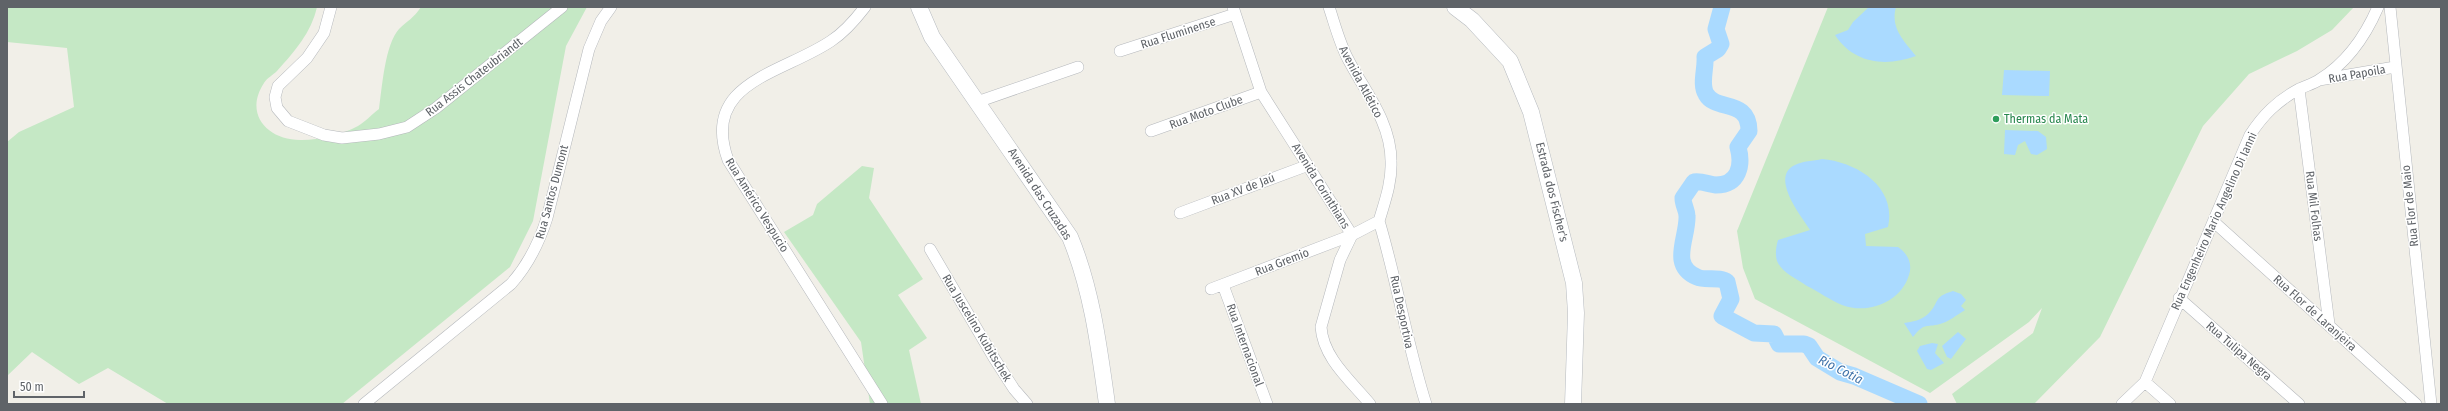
<svg xmlns="http://www.w3.org/2000/svg" width="2448" height="411" viewBox="0 0 2448 411" font-family="'Fira Sans Condensed',sans-serif">
<style>
.green{fill:#c5e8c5}
.water{fill:#aadaff}
.lines{fill:none;stroke-linecap:round;stroke-linejoin:round}
.river{stroke:#aadaff;stroke-width:17}
.street-casing{stroke:#b5b8bc;stroke-width:12}
.secondary-casing{stroke:#b6babf;stroke-width:17}
.street{stroke:#fff;stroke-width:11}
.secondary{stroke:#fff;stroke-width:16}
.leisure-dot{fill:#2e9e5b;stroke:#fff;stroke-width:1.5}
.labels{text-anchor:middle;stroke-width:3;stroke-linejoin:round;paint-order:stroke}
.street-label{font-size:12px;fill:#5f6368;stroke:#fff}
.leisure-label{font-size:12px;fill:#27864d;stroke:#fff;text-anchor:start}
.water-label{font-size:13px;font-style:italic;fill:#4174aa;stroke:#fff}
</style>
<rect width="100%" height="100%" fill="#f1efe8"/>
<path class="green" d="M7,7H317C311,33 295,51 277,71C273,75 267,78 264,83C243,115 269,141 302,140C320,140 341,135 358,126C365,122 372,114 379,109C382,88 385,44 399,29C408,20 413,19 421,7H587L566,46L533,221L510,267L342,404H168L108,368L79,384L32,352L7,376V142L19,132L74,107L67,48L7,42Z
M1828,7H2354L2332,30L2297,51L2249,74L2203,126L2100,337L2034,404H1957L1952,394L2033,333L2042,308L2029,322L1930,393L1755,299L1743,268L1737,231Z
M862,166L874,168L869,198L923,279L898,295L927,338L909,350L921,404H870L861,342L784,232L813,215L817,204Z"/>
<path class="water" d="M1869,7H1896C1890,28 1904,41 1916,56C1886,67 1854,64 1835,35L1848,30L1853,22Z
M2004,70L2050,71L2049,96L2002,95Z
M2005,130L2038,131L2046,137L2047,149L2037,155L2031,154L2025,141L2018,145L2015,155L2004,154Z
M1822,159C1857,162 1897,187 1888,227L1865,234L1866,246L1898,247C1907,253 1913,263 1909,275C1901,302 1868,315 1842,305C1830,300 1819,292 1807,286C1797,279 1782,273 1777,261C1775,255 1776,246 1778,240L1810,230C1802,217 1769,177 1795,165C1802,161 1814,161 1822,159Z
M1953,291L1961,294L1966,300L1961,306L1965,310C1957,315 1948,322 1940,324C1925,328 1925,322 1913,337L1904,323C1912,322 1922,320 1928,314C1940,303 1932,297 1953,291Z
M1958,332L1966,339L1951,359L1947,357L1942,346Z
M1932,343L1938,344L1935,353L1944,363L1931,370L1927,369L1917,351L1920,346Z"/>
<g class="lines">
<path class="river" d="M1722,7L1716,29L1721,44L1718,49L1705,57C1706,69 1700,84 1706,94C1716,112 1749,98 1749,131L1738,147C1743,165 1739,185 1716,185C1708,184 1702,181 1694,182L1683,198C1683,205 1687,210 1687,216C1688,238 1669,265 1697,277C1705,281 1720,276 1727,282L1731,299L1722,316L1754,333L1774,334L1779,344H1804L1809,346L1817,358L1840,372L1854,376L1919,404"/>
<defs>
<path id="street" d="M331,7L324,33L307,58L278,86L275,97L277,108L288,121L324,135L342,138L379,134L407,127L436,108L562,7
M865,7C855,20 845,32 831,41C782,74 700,82 728,160L882,404
M1233,7L1261,92L1352,235L1340,260L1321,327C1323,358 1351,381 1370,404
M2390,7L2431,404
M1120,51L1235,14
M2319,80L2395,67
M2299,89L2329,324
M977,102L1078,67
M1151,131L1261,92
M1180,213L1306,166
M1379,221C1397,281 1407,344 1426,404
M2214,222L2416,404
M930,249L994,358L1014,389L1027,404
M1223,285L1267,404
M1211,289L1352,235L1379,221C1385,201 1392,182 1391,161C1391,123 1366,93 1349,61C1340,45 1335,25 1329,7
M2179,298L2299,404
M2145,382L2170,404
M364,404L511,284C529,264 539,243 547,218L589,49L601,21L611,7
M2122,404L2145,382L2250,135C2263,115 2277,101 2299,89C2305,86 2313,84 2319,80C2347,63 2365,37 2378,7"/>
<path id="secondary" d="M919,7L932,37L1070,237C1092,290 1099,347 1107,404
M1455,7L1472,20L1510,61L1531,112L1574,283L1576,313L1573,404"/>
</defs>
<use href="#street" class="street-casing"/>
<use href="#secondary" class="secondary-casing"/>
<use href="#street" class="street"/>
<use href="#secondary" class="secondary"/>
</g>
<circle class="leisure-dot" cx="1996" cy="119" r="4"/>
<g class="labels">
<g class="street-label">
<text transform="translate(1178 33) rotate(-18)" y="4">Rua Fluminense</text>
<text transform="translate(2357 74) rotate(-10)" y="4">Rua Papoila</text>
<text transform="translate(474 77) rotate(-38)" y="4">Rua Assis Chateubriandt</text>
<text transform="translate(1361 82) rotate(62)" y="4">Avenida Atlético</text>
<text transform="translate(1206 112) rotate(-20)" y="4">Rua Moto Clube</text>
<text transform="translate(1321 186) rotate(58)" y="4">Avenida Corinthians</text>
<text transform="translate(1243 189) rotate(-21)" y="4">Rua XV de Jaú</text>
<text transform="translate(552 192) rotate(-75)" y="4">Rua Santos Dumont</text>
<text transform="translate(1552 192) rotate(76)" y="4">Estrada dos Fischer's</text>
<text transform="translate(1040 194) rotate(57)" y="4">Avenida das Cruzadas</text>
<text transform="translate(757 205) rotate(58)" y="4">Rua Américo Vespucio</text>
<text transform="translate(2314 206) rotate(83)" y="4">Rua Mil Folhas</text>
<text transform="translate(2410 206) rotate(-96)" y="4">Rua Flor de Maio</text>
<text transform="translate(2214 221) rotate(-66)" y="4">Rua Engenheiro Mario Angelino Di Ianni</text>
<text transform="translate(1282 262) rotate(-21)" y="4">Rua Gremio</text>
<text transform="translate(1402 312) rotate(78)" y="4">Rua Desportiva</text>
<text transform="translate(2315 313) rotate(42)" y="4">Rua Flor de Laranjeira</text>
<text transform="translate(977 328) rotate(59)" y="4">Rua Juscelino Kubitschek</text>
<text transform="translate(1245 345) rotate(70)" y="4">Rua Internacional</text>
<text transform="translate(2239 351) rotate(41)" y="4">Rua Tulipa Negra</text>
</g>
<g class="leisure-label">
<text x="2004" y="123">Thermas da Mata</text>
</g>
<g class="water-label">
<text transform="translate(1841 369) rotate(27)" y="5">Rio Cotia</text>
</g>
</g>
<rect width="2448" height="411" fill="none" stroke="#5f6368" stroke-width="16"/>
<path d="M14 391v6h70v-6" fill="none" stroke="#5f6368" stroke-width="2"/>
<text x="20" y="391" font-size="12" fill="#5f6368" stroke="#ffffff" stroke-width="3" paint-order="stroke">50 m</text>
</svg>
